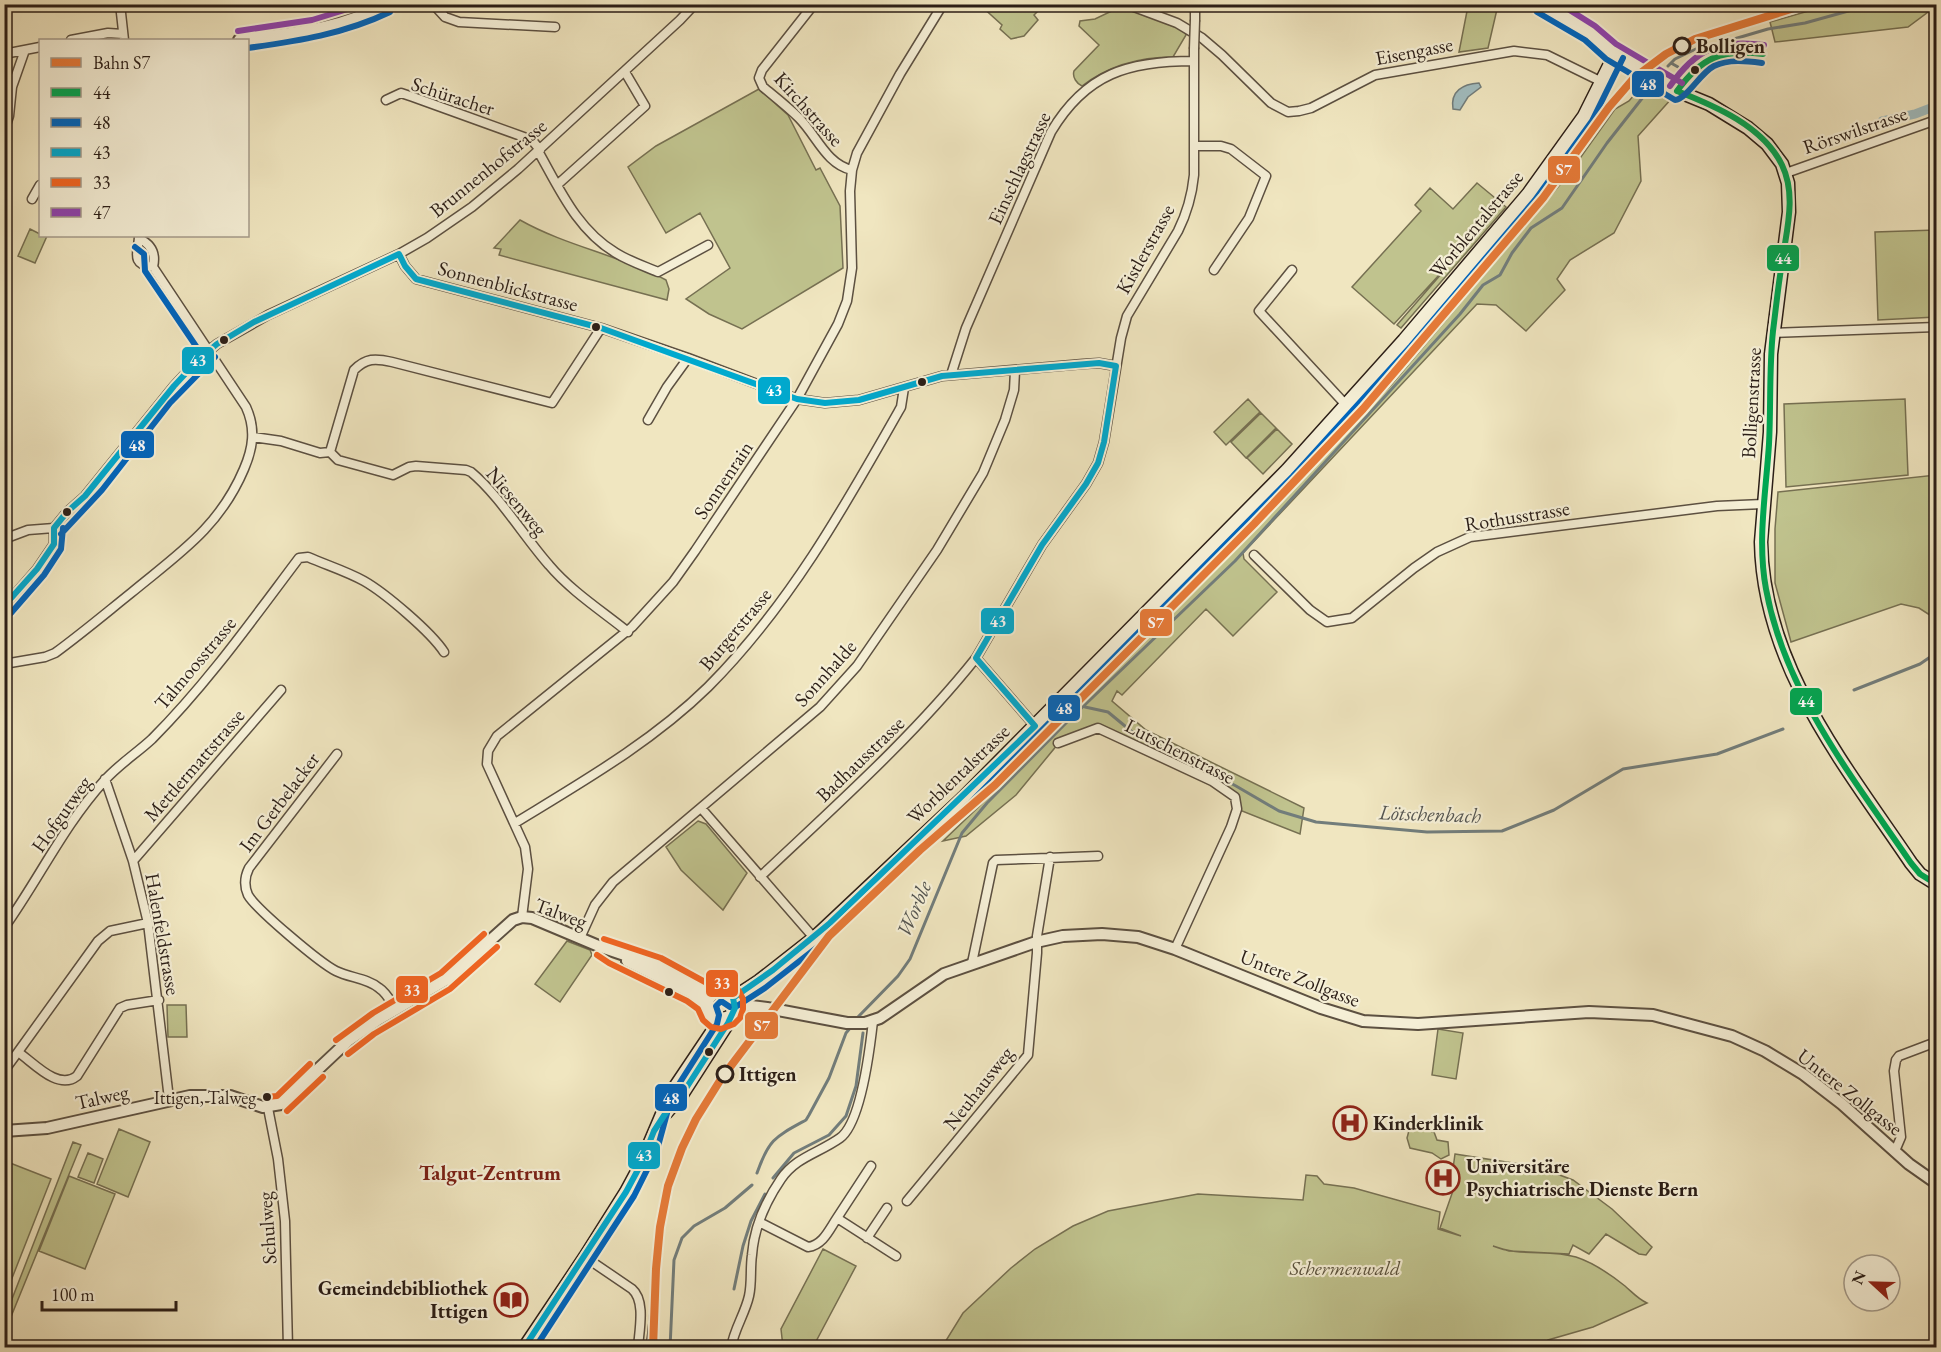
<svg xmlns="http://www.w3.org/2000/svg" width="1941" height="1352" viewBox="0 0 1941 1352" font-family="'EB Garamond',serif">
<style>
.green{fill:#c0c38e;stroke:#767052;stroke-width:1.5}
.water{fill:#a1bcbe;stroke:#727d7b;stroke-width:1.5}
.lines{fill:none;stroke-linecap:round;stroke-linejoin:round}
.stream{stroke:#727d7b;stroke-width:3}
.canal{stroke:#a1bcbe;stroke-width:9}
.minor-casing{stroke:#5c5041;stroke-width:11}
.tertiary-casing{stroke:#5c5041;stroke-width:14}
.secondary-casing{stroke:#2b1e17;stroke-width:15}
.minor{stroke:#f5efd6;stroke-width:8}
.tertiary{stroke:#f5efd6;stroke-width:10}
.secondary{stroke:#f5efd6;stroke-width:12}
.rail-casing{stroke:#2b1e17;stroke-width:5}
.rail{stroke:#f5efd6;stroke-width:3;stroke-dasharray:9;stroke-linecap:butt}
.minor-bridge-casing{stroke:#5c5041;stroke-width:11;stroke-linecap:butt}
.minor-bridge{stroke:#f5efd6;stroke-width:8}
.bus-1-casing{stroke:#f5efd6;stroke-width:10}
.bus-2-casing{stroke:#f5efd6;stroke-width:10}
.bus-3-casing{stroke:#f5efd6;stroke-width:10}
.bus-4-casing{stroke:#f5efd6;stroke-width:10}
.bus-5-casing{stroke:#f5efd6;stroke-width:10}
.bus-1{stroke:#00a651;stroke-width:6}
.bus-2{stroke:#0065bd;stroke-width:6}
.bus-3{stroke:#00a9ce;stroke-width:6}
.bus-4{stroke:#f26522;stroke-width:6}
.bus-5{stroke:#8e44ad;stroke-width:6}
.rail-1-casing{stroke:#f5efd6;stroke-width:12}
.rail-1{stroke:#e67a38;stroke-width:8}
.stop-dot{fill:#f5efd6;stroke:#2b1e17;stroke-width:3}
.bus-dot{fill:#2b1e17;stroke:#f5efd6;stroke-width:2}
.labels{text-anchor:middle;stroke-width:4.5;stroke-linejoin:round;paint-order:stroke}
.bus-label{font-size:18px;fill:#2b1e17;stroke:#f5efd6;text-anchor:end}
.stop-label{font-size:20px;font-weight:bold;fill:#2b1e17;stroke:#f5efd6;text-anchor:start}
.street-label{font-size:20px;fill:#2b1e17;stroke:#f5efd6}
.poi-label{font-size:20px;font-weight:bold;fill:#2b1e17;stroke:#f5efd6;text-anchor:start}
.park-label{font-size:20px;font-style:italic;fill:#58503b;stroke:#f5efd6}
.water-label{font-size:21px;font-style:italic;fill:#545551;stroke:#f5efd6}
.neighbourhood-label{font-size:21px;font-weight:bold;fill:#7a1f14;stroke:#f5efd6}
.line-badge{stroke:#f5efd6;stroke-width:2}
.badge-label{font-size:16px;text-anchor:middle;font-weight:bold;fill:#fff}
</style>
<rect width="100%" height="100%" fill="#f0e6c0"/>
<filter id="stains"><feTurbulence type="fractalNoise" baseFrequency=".00333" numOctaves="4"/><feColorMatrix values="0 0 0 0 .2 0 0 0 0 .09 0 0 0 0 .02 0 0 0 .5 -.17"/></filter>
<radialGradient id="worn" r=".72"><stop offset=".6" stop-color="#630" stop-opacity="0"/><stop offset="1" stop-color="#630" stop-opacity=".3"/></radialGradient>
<path class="green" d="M1833,4H1936V6L1908,27L1775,42L1770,22Z
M980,5H1044L1034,15L1038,20L1024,36L1011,39L1000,29L1002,25Z
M1462,5H1498L1488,48L1459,52L1468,6Z
M1122,6L1150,15L1184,31L1186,35L1173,57C1140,57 1108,66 1082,86C1077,84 1072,77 1074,71L1099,45L1079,26L1080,21L1095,19Z
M1642,86L1672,98L1638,136L1641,181L1614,233L1570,260L1557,279L1565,290L1526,331L1496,305L1477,304L1243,553L1244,559L1277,592L1233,636L1206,609L1122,695L1117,691L1112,701L1146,730L1304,808L1300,834L1237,809L1234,797L1212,781L1098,728L1058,744L1016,795L966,836L943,841L1019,768L1256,526L1392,384L1568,175L1615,109L1629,101Z
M759,89L788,115L816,170L820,168L840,206L843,268L742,329L709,314L686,299L730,268L700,213L666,233L628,167L656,146Z
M1477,183L1506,207L1401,328L1397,325L1462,250L1394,324L1352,287L1421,211L1415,205L1430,188L1453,209Z
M520,220C566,246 619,255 666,280L669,289L667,300L499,255L501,249L494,248Z
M30,229L40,234V236H47L35,263L18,256Z
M1936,230V317L1878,320L1875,232Z
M1248,399L1260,412L1226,445L1214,432Z
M1905,399L1908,475L1786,487L1784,404Z
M1261,413L1276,428L1246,458L1231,442Z
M1277,429L1292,444L1263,474L1247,458Z
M1936,475V619L1919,608L1901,604L1791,642L1775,583V529L1778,492Z
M698,821L706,824L747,873L723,910L681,870L666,847Z
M567,941L590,950L592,955L560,1002L535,984Z
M167,1005H186L187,1037H168Z
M1438,1029L1463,1033L1456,1079L1432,1075Z
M1410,1127L1434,1132L1437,1140L1448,1142L1449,1155L1441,1159L1432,1153L1410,1148L1407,1138Z
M119,1129L150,1142L128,1197L97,1184Z
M73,1142L81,1145L8,1324L5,1323V1317Z
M88,1153L103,1159L94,1183L78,1177Z
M1455,1154L1538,1167L1573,1180L1612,1209L1652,1247L1646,1255L1639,1254L1606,1234L1589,1254L1573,1245L1569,1254L1509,1251L1493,1246C1520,1257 1549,1249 1576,1257C1594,1263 1610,1274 1625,1286C1632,1292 1638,1299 1647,1303L1593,1327L1548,1340L1541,1347H942L963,1313L1011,1268L1035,1249L1073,1226L1108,1211L1198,1194L1303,1200L1306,1175L1317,1176L1324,1184L1354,1188L1440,1212L1438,1229L1461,1236L1440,1228L1455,1185L1451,1183Z
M5,1161L51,1179L5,1296Z
M69,1176L115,1194L85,1269L39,1251Z
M823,1249L856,1266L813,1347H783L781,1329Z"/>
<path class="water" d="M1479,83L1481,87L1468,97L1460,110L1453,109C1450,91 1463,84 1479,83Z"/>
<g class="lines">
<path class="stream" d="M1671,63L1678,67
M1668,66L1675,59L1698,48L1717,44L1768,29L1805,23L1870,5L1884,6L1889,4
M1854,690L1920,664L1936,653
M1085,707L1108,712L1131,731L1236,786L1279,811L1316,822L1427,832L1502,831L1554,810L1623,769L1717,754L1783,729
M856,1019L898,976L910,959L962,833L987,803L1069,720L1235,561L1460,314L1483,285L1500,275L1512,253L1531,228L1562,208L1607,143L1651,87
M757,1173C769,1139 775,1137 806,1120L809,1115L829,1078L846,1033L851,1027
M773,1178L794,1153L829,1135L846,1116L856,1086L863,1033
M734,1289L743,1246L751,1221L765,1194
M670,1348L674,1260L682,1238L694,1226L725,1208L752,1185"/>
<path class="canal" d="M1882,121L1915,114L1936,106"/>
<defs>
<path id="minor" d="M120,4L124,40
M433,4L445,17L459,22L555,27
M814,4L762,70L759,78L763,87C775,97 788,107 799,118C817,136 826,164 852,170
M1126,4L1177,23L1202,38L1222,55L1271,103L1288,112L1299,111L1311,108L1375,75L1514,51L1547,55L1600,81
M1195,4V20
M71,40L108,33L123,34
M4,54L40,47
M386,100L401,93L413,97L532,140L540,150
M4,131L9,116L12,87L25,50
M1194,146H1221L1231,149L1266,176L1249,218L1214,270
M538,151C559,188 577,230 616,253C629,261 644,266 658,272L708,245
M1786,173L1936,120
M557,185L645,106L625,72
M32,199L40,185
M140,239C152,245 156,254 153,267
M399,254L405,266L416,279L601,328L688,358L797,399L825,403L859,400L942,376L1083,364L1099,363L1116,366
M1292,270L1259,311L1346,405
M1774,333L1936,327
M951,375L966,328L1051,132C1086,73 1129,61 1194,61
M648,420L667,387L688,358
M253,437L281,441L320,453L330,452
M330,452L354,370C366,358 375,358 392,362L552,403L601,328
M330,452L338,460L393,475L409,467L416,466L466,470L471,472C499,495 525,538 549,565C571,591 602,611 628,632
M54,528L67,512L85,496L174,386L199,359L217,344L268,315L399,254L427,238L472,207L518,169L680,20L695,4
M4,539L28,530L54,528
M1254,555L1310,610L1327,622L1352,618L1414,568L1437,552L1470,537L1717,506L1763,504
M4,607L37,569L54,544V528
M4,664L45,657L55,653C81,634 106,613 131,593C178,554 219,528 244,469C253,448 256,429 246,407L153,267C129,265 139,250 139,236
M1035,726L976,658L1042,545L1086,484L1098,463L1104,442L1121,338L1127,316L1178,231C1187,213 1192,195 1194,175V49
M1058,743L1098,728L1212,781L1235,797L1237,809L1231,827L1175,949
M337,754L249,868C245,876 244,886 248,895C256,909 320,963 336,971C350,978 367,978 379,988C387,993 391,1002 396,1010
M105,779L133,861L148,923L169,1099
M701,808L814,938
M515,823C582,782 652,742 708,687C789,606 845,506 901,407L904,388
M133,861L281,690
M760,877C835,806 912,738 976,658
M522,917L528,869L525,847L487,764L488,751L497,736L632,627L673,582L695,551L797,399L838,324L847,301L852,268L850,191L852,170L857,153L900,74L943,4
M148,923L110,931L98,941L18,1052C34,1063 58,1091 77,1076L120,1008L127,1005L159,1000
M4,928C39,879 64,825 104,781C118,765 137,753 152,739C207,684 253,619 299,558L308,557C326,565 346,571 364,581C385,593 431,632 444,652
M580,938L595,905L613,882L820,707L857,666L937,550L983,473L1005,420L1014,390L1015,371
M972,963L993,863L996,860L1098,856
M4,1071L18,1052
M268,1108L278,1159L285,1221L288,1348
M1895,1151L1901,1137L1894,1071L1896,1060L1899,1056L1936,1042
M907,1201L1028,1055L1037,953V936L1050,857
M837,1218L871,1166
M759,1222L808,1247C823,1245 829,1230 837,1218L896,1256
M867,1238L887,1208
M585,1257L632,1289C646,1301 639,1331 638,1348
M731,1348C734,1329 745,1314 749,1296C752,1283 750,1269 752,1255C754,1228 766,1201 781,1179C796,1157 819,1153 840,1138C861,1123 870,1048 873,1021"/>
<path id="tertiary" d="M239,40C294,32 335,31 386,4
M627,961L692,993L706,1004
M735,1004L767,1008L847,1023H865L880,1018L944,974L1036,942L1063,936L1102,934L1138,937L1175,949L1321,1008L1363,1021L1418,1024L1589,1012L1653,1015L1732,1036L1765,1051L1803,1074L1842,1104L1909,1164L1936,1183
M4,1131L47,1128L190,1096H230L263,1107L281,1104L348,1041L378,1020L446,980L513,920L522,917L532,918L601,947L660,967L701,990L715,993"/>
<path id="secondary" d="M1542,4L1590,33L1611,51L1670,88L1709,104L1748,128L1767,144L1782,164L1788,183L1789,212L1771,354L1770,432L1761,542C1763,666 1845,765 1911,863L1920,874L1936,884
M733,998L759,981L814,938L963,798L1287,470L1404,340L1528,194L1584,116L1615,54
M666,1113L683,1093L728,1023C730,1015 736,1010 734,1001C723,981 698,996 710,1016L720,1020L729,1017
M524,1348L585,1257L626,1192L640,1166L671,1093L720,1020"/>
</defs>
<use href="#minor" class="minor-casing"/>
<use href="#tertiary" class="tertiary-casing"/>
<use href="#secondary" class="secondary-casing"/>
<use href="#minor" class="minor"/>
<use href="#tertiary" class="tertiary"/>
<use href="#secondary" class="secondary"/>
<defs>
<path id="rail" d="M648,1348L656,1269"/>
</defs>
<use href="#rail" class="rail-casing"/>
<use href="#rail" class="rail"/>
<defs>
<path id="minor-bridge" d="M1194,49L1195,20"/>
</defs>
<use href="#minor-bridge" class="minor-bridge-casing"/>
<use href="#minor-bridge" class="minor-bridge"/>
<defs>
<path id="bus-1" d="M1677,91C1715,106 1763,126 1782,165C1797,196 1786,232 1782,263C1778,286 1776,308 1773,331C1769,369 1771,406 1769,444C1766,492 1757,541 1766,589C1785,693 1853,778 1911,863L1920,874L1936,884
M1677,91C1702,57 1721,49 1763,54"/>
<path id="bus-2" d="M1537,12L1585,40L1606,59L1675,100C1687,99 1700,73 1714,66C1729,59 1746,61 1762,63
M248,48C298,41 344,34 390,12
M135,247L144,254L145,271L202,355
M61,534L102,490L170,403L215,357
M11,613L44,575L61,549L63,528
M535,1348L634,1196L657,1150L672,1095L717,1024L719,1015L716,1006L721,1001L730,1007L737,1006L765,988L820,945L969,804L1293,476L1411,346L1535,200L1592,121L1623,58"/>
<path id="bus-3" d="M4,606L37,569L54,544V528L67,512L85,496L174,386L199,359L217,344L254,322L399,254L405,266L416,279L601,328L797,399L825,403L859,400L942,376L1099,363L1116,366L1104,442L1098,463L1086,484L1042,545L976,658L1035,726L830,923L773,970L733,998L735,1008L728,1023L683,1093L667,1111L654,1131L640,1166L626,1192L524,1348"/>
<path id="bus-4" d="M597,955L609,963L687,1001L698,1009L703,1020L711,1027L721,1029L734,1024L740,1018L743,1009V999L739,991L729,984L705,982L661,958L604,939
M336,1040L373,1013L441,973L484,934
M348,1054L374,1034L450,989L497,947
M267,1097L277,1096L310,1064
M287,1111L323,1077"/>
<path id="bus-5" d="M1560,4L1595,26L1616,44L1682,83
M238,31L312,20L364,4
M1670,86C1696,49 1719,39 1764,45"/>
</defs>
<use href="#bus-1" class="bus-1-casing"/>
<use href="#bus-2" class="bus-2-casing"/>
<use href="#bus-3" class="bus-3-casing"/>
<use href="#bus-4" class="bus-4-casing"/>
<use href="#bus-5" class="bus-5-casing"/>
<use href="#bus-1" class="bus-1"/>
<use href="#bus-2" class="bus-2"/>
<use href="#bus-3" class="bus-3"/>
<use href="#bus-4" class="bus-4"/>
<use href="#bus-5" class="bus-5"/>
<defs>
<path id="rail-1" d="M653,1348L656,1269L660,1227L668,1186L682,1148L696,1119L721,1079L829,936L920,850L995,785L1254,524L1363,409L1543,198L1609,107L1634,78L1666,54L1695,39L1807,4"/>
</defs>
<use href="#rail-1" class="rail-1-casing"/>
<use href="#rail-1" class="rail-1"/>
</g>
<defs>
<symbol id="hospital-ring" viewBox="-11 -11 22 22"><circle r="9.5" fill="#f5efd6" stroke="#8f2418" stroke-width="1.5"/><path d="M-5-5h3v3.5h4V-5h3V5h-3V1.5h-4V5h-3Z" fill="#8f2418"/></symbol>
<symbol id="library-ring" viewBox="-11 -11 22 22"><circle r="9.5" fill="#f5efd6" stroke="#8f2418" stroke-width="1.5"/><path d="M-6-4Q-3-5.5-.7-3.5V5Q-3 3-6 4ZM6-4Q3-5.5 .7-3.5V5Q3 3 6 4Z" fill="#8f2418"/></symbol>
</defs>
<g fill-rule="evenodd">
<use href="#hospital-ring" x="1331" y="1104" width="38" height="38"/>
<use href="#hospital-ring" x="1424" y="1159" width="38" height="38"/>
<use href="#library-ring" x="492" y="1281" width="38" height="38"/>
</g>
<g class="stop-dot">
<circle cx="1682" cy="46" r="8"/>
<circle cx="725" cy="1074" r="8"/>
</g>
<g class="bus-dot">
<circle cx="1695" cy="70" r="5"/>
<circle cx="596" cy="327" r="5"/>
<circle cx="224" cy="340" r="5"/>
<circle cx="922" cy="382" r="5"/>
<circle cx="67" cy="512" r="5"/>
<circle cx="669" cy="992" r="5"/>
<circle cx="709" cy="1052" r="5"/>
<circle cx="267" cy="1097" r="5"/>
</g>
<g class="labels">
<g class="bus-label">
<text x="256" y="1104">Ittigen, Talweg</text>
</g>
<g class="stop-label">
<text x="1696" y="53">Bolligen</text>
<text x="739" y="1081">Ittigen</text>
</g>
<g class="street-label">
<text transform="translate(1414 51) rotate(-11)" y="7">Eisengasse</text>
<text transform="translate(453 96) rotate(18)" y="7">Schüracher</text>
<text transform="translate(809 109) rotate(48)" y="7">Kirchstrasse</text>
<text transform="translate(1855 130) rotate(-19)" y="7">Rörswilstrasse</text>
<text transform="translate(488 168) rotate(-39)" y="7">Brunnenhofstrasse</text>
<text transform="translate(1019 168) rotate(-65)" y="7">Einschlagstrasse</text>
<text transform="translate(1476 224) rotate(-50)" y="7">Worblentalstrasse</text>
<text transform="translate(1145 249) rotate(-61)" y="7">Kistlerstrasse</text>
<text transform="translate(508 286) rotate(15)" y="7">Sonnenblickstrasse</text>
<text transform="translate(1751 403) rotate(-87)" y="7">Bolligenstrasse</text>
<text transform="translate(723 480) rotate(-56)" y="7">Sonnenrain</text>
<text transform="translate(517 501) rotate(50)" y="7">Niesenweg</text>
<text transform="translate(1517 516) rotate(-9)" y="7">Rothusstrasse</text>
<text transform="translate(735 629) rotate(-50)" y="7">Burgerstrasse</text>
<text transform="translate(195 663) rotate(-50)" y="7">Talmoosstrasse</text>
<text transform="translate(825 673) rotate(-48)" y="7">Sonnhalde</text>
<text transform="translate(1180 751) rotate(27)" y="7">Lutschenstrasse</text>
<text transform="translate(860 759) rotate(-44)" y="7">Badhausstrasse</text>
<text transform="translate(194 765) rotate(-49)" y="7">Mettlermattstrasse</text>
<text transform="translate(958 774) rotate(-44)" y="7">Worblentalstrasse</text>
<text transform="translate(279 802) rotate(-53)" y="7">Im Gerbelacker</text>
<text transform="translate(61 814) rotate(-55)" y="7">Hofgutweg</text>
<text transform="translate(561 913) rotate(20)" y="7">Talweg</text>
<text transform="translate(163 934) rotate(80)" y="7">Halenfeldstrasse</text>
<text transform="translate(1300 978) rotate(21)" y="7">Untere Zollgasse</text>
<text transform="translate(978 1088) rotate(-52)" y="7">Neuhausweg</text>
<text transform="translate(1850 1092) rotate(38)" y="7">Untere Zollgasse</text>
<text transform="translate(102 1097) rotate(-13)" y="7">Talweg</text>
<text transform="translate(267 1228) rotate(-94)" y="7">Schulweg</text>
</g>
<g class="poi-label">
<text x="1373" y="1130">Kinderklinik</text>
<text x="1466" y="1173">Universitäre<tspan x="1466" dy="23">Psychiatrische Dienste Bern</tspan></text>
<text x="488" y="1295" text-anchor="end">Gemeindebibliothek<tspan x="488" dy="23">Ittigen</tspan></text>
</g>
<g class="park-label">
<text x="1345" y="1275">Schermenwald</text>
</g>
<g class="water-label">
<text transform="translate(1430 814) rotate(2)" y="7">Lötschenbach</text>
<text transform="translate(914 909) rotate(-67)" y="7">Worble</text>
</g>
<g class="neighbourhood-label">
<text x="490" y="1180">Talgut-Zentrum</text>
</g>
</g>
<g class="line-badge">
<rect x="1631" y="70" width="34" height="28" rx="6" fill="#0065bd"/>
<rect x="1547" y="155" width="34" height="29" rx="6" fill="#e67a38"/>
<rect x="1766" y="244" width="34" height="28" rx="6" fill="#00a651"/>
<rect x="181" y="346" width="34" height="29" rx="6" fill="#00a9ce"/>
<rect x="757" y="376" width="34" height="29" rx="6" fill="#00a9ce"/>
<rect x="120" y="430" width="35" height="29" rx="6" fill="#0065bd"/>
<rect x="980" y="607" width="35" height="28" rx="6" fill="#00a9ce"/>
<rect x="1139" y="608" width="34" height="29" rx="6" fill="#e67a38"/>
<rect x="1789" y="687" width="34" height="29" rx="6" fill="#00a651"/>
<rect x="1047" y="694" width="34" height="28" rx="6" fill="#0065bd"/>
<rect x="705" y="969" width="34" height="29" rx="6" fill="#f26522"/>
<rect x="395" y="975" width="34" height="29" rx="6" fill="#f26522"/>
<rect x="744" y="1011" width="35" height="29" rx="6" fill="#e67a38"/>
<rect x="654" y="1083" width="34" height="29" rx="6" fill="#0065bd"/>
<rect x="627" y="1141" width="34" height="29" rx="6" fill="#00a9ce"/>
</g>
<g class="badge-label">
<text x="1648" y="90">48</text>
<text x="1564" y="175">S7</text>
<text x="1783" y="264">44</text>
<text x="198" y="366">43</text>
<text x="774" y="396">43</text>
<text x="137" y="451">48</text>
<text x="998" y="627">43</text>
<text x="1156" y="628">S7</text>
<text x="1806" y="707">44</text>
<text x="1064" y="714">48</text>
<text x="722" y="989">33</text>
<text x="412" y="996">33</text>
<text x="762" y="1031">S7</text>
<text x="671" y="1104">48</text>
<text x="644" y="1161">43</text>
</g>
<rect width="1941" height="1352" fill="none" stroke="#f0e6c0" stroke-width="24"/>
<rect x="6" y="6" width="1929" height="1340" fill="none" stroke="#2b1e17" stroke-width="3"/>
<rect x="12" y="12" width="1917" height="1328" fill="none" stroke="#2b1e17" stroke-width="1.5"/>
<rect x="39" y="39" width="210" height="198" fill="#f5efd6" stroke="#a49b8a" stroke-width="1.5"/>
<rect x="51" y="58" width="30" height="9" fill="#e67a38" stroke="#a49b8a" stroke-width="1.5"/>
<text x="93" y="69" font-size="18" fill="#2b1e17">Bahn S7</text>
<rect x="51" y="88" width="30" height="9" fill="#00a651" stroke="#a49b8a" stroke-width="1.5"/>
<text x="93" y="99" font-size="18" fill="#2b1e17">44</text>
<rect x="51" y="118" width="30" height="9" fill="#0065bd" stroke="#a49b8a" stroke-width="1.5"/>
<text x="93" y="129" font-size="18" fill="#2b1e17">48</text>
<rect x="51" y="148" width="30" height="9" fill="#00a9ce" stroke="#a49b8a" stroke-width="1.5"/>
<text x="93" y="159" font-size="18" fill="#2b1e17">43</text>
<rect x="51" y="178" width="30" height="9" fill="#f26522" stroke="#a49b8a" stroke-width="1.5"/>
<text x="93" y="189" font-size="18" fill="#2b1e17">33</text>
<rect x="51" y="208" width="30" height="9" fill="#8e44ad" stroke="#a49b8a" stroke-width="1.5"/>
<text x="93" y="219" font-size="18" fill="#2b1e17">47</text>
<g transform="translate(1872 1283) rotate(292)"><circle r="28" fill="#f5efd6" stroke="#a49b8a" stroke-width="1.5"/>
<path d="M0-4.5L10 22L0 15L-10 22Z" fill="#8f2418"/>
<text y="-9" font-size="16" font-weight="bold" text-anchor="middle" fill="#2b1e17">N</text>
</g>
<path d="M42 1301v9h134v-9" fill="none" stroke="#2b1e17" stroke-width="3"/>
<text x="51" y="1301" font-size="18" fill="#2b1e17" stroke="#f5efd6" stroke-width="4.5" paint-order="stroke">100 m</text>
<rect width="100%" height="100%" filter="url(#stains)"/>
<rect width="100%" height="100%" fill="url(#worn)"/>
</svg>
